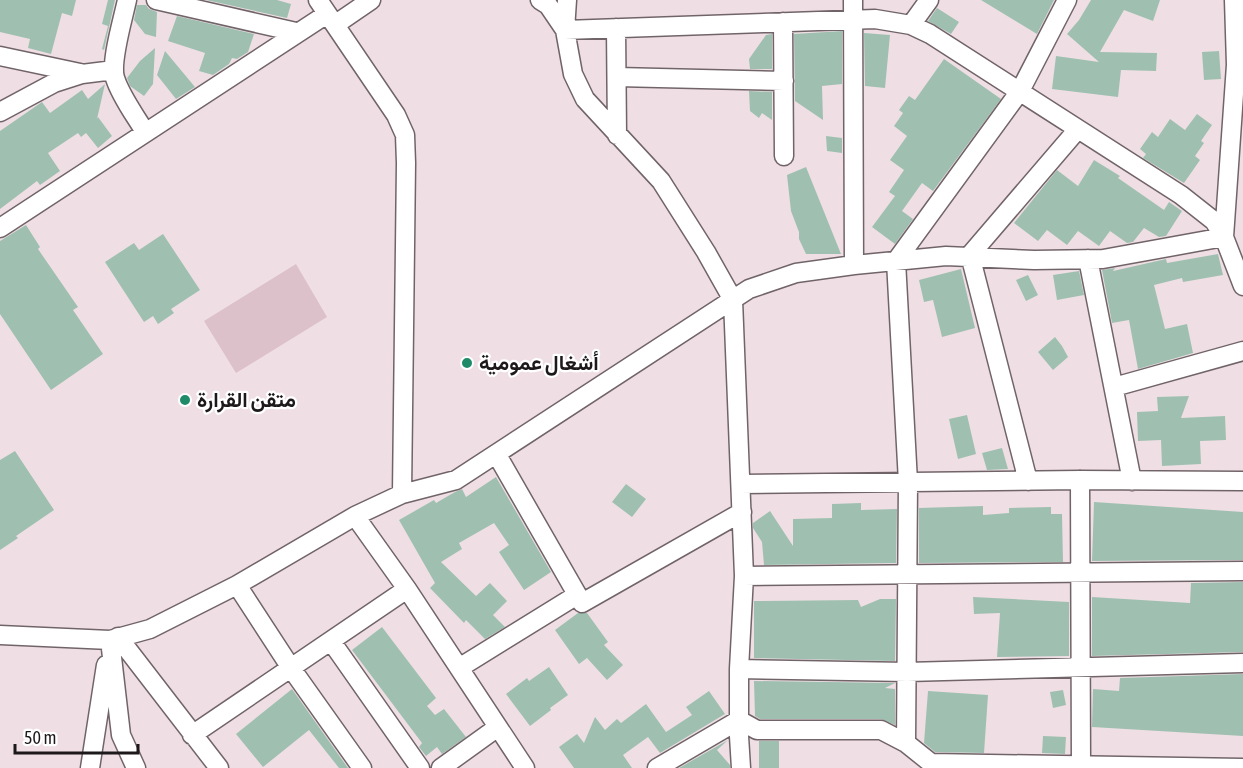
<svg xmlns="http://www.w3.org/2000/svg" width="1243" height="768" viewBox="0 0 1243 768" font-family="'Asap Condensed',Vazirmatn,sans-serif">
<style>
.green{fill:#dcc1ca}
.building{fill:#9fc0b1}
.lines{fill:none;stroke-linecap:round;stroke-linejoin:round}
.minor-casing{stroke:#716468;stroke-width:21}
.minor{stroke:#fff;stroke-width:18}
.poi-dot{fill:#1e8a68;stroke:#fff;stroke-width:2}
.labels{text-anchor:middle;stroke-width:4.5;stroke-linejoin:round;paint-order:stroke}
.poi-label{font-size:21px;font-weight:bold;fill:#1d1819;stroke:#fff;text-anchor:start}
</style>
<rect width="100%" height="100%" fill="#efdfe4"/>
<path class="green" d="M296,264L327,317L236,373L204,321Z"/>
<path class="building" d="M0,0H76L72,16L62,13L51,54L28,48L30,39L0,32Z
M108,0H115L104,50L102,49L108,26L102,24Z
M206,0H277L291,4L287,18Z
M981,0H1054L1037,34Z
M1091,0H1160L1153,21L1124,10L1100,52L1157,53L1156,71L1121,70L1118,97L1052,89L1056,56L1099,62L1067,34L1079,20Z
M137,5H146L149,9L157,12L156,37L145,34L134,20Z
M937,8L959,22L951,34L928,21Z
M177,16L254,34L248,52L237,59L232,58L229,64L213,75L199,71L205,53L168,41Z
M842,31V84L822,86L823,120L795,101L794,34Z
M864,33L890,35L885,88L865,86Z
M772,34V69H750L749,59L766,35Z
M155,48L153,84L144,96L130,86L127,78L140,61Z
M165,51L195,87L176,99L157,75Z
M1219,51L1221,79L1204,80L1202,52Z
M944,59L1001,99L933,191L922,183L902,211L913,219L895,244L872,227L895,196L889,192L904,170L890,160L907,136L894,126L903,113L899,110L909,96L915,100Z
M105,84L97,119L98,117L112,136L98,148L86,133L81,137L78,133L48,153L60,171L40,185L37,181L0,209V131L42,102L50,113L82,90L88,99Z
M749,91L772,92V120L762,113L759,118L750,111Z
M1197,114L1212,125L1201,141L1204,143L1195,156L1200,160L1184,183L1143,158L1146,154L1140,149L1152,132L1158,137L1170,119L1185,130Z
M826,136L842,138V153L827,151Z
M1094,160L1120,176L1118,178L1164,210L1169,202L1182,211L1166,236L1159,237L1144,228L1133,242L1127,243L1110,231L1099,246L1078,231L1067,245L1047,230L1038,241L1014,223L1057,170L1078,186Z
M806,167L841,254H806L799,239V232L791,211L787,175Z
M26,225L40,247L38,249L78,307L73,310L103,354L51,390L0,314V241Z
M163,234L200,290L171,309L174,313L158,324L153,316L144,322L105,262L134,243L139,250Z
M1218,254L1223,275L1183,282L1182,278L1154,285L1165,329L1187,324L1193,353L1138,369L1129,320L1112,323L1102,270L1115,268L1113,271L1166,259L1167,263Z
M961,269L975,328L942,337L933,300L924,302L919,280Z
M1079,271L1084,295L1057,300L1053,275Z
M1028,275L1038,295L1026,301L1016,280Z
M1055,337L1062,346L1068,357L1053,370L1038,352Z
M1189,396L1181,418L1225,416L1226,440L1200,441L1201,464L1162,466L1161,440L1138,441L1137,412L1158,411L1157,397Z
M967,415L976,454L958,459L949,419Z
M1002,448L1008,469L987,470L982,453Z
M15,451L54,510L16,536L18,538L0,550V460Z
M496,477L551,572L524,590L499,552L509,545L494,523L459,543L462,549L441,562L476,596L490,583L507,601L493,615L505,627L485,639L466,620L464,623L430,588L435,583L399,520L434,500L436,503L455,492L462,489L466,497Z
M626,484L646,499L632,517L612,502Z
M1094,502L1243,512V560L1092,561Z
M861,503V510L897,509L896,563L764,565L762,542L753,528V523L770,511L793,546V519L832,518V504Z
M983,506V515L1009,513V508L1051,507V514H1062L1063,562L919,563V508Z
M1243,582V652L1092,656V597L1190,603L1191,583Z
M973,597L1069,602V656L997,657L1000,613L974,614Z
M880,599H896L895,661L754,658V601L858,600L861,607Z
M578,613H587L608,642L604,645L623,665L607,680L587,658L579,664L555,630Z
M382,627L436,698L427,706L435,715L444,709L466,737L442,754L437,747L426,756L419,747L422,743L352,650Z
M549,667L568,695L550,708L551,710L530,726L506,694L527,678L529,681Z
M1243,674V736L1092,727L1093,689L1119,691L1120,678Z
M754,681L895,683L885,688L895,689V725L881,719H760L755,716Z
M292,689L348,768H339L309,730L263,767L236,734Z
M1063,690L1066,705L1053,708L1050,692Z
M709,691L725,714L660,753L648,737L623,755L632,768H574L559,747L577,734L584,743L595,717L605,730L617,719L621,723L646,704L666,732L692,715L686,707Z
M928,691L988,695L984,753L935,752L924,743Z
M1043,736L1066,737L1065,754L1042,753Z
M728,740L717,750L730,765V768H679Z
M759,741H779V768H759Z"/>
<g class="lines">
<defs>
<path id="minor" d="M127,0C123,19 110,62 115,78C121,97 135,115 145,132
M156,0L296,32
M318,0L396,115L405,135L406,163L402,494
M540,0L548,5L565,30L573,74L585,99L661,181L706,252L733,300L744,576L739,669V736L741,768
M567,0L565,30L875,19L911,25L930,34L1181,195L1214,221L1224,237L1243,286
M853,0L854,265
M783,22L784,156
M336,24L371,0
M911,25L929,0
M616,28L617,135
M0,56L80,73
M617,77L784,81
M0,112L54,83L82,74L114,70
M0,228L327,14
M1088,259L1132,481
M1114,387L1243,351
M497,455L582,603L742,512
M1080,480L1081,768
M1028,481L970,255L1078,129
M741,484L1080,480L1243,481
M355,516L407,589L525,768
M744,576L1243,571
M237,585L291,668L362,768
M0,635L110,640L150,629L237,585L355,516L402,494L456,480L749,289L796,273L854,265L946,256L1034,260L1103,259L1224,237L1236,65L1234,0
M118,637L219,768
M110,640L121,735L136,768
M331,641L420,768
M459,668L577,595
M739,669L907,672L1243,663
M192,735L407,589
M906,743L908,482L896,261L1020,91L1067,0
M90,768L106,665
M441,768L498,727
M657,768L739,720L757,730H881L906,743L931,763L1243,768"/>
</defs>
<use href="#minor" class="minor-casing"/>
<use href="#minor" class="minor"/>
</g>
<g class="poi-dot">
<circle cx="467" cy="363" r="6"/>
<circle cx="185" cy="400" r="6"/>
</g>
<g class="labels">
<g class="poi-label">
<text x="479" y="370">أشغال عمومية</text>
<text x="197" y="407">متقن القرارة</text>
</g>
</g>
<path d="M15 744v9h123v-9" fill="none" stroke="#1d1819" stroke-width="3"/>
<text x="24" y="744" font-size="18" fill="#1d1819" stroke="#ffffff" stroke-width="4.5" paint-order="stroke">50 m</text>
</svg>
